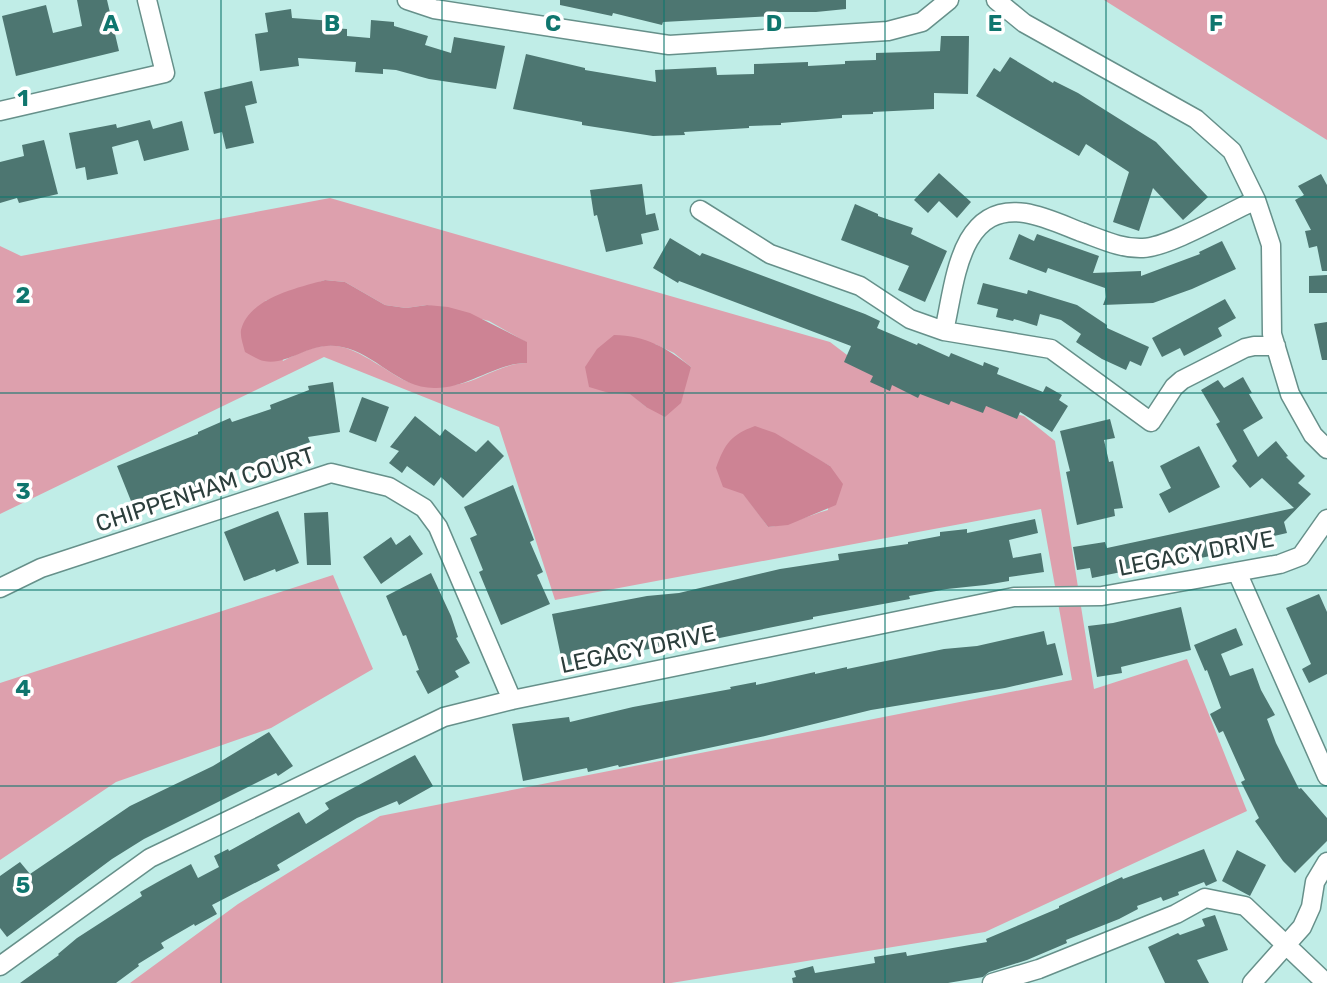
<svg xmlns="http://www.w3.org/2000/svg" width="1327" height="983" viewBox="0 0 1327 983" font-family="Rubik,sans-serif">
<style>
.green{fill:#dda0ad;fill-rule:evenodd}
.water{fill:#cd8394}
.building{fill:#4d7671}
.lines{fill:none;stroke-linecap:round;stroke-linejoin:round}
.minor-casing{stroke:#66908a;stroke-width:21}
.minor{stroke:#fff;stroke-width:18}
.grid{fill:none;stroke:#0f766e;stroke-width:2;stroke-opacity:0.55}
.labels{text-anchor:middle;stroke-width:7;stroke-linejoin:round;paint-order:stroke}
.street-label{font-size:23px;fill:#2c3e3c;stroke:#fff}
.grid-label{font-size:23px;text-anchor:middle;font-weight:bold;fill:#0f766e;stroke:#fff;stroke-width:7;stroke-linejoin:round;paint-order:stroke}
</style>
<rect width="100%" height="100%" fill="#c0ede7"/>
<path class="green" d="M1104,0H1327V140Z
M330,198L830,342L876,377L1024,416L1055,441L1094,689L1187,659L1247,811L985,932L671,983H130L238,904L380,816L1072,680L1041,509L555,600L499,427L324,357L0,514V246L21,256ZM325,280L345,282L385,305L406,308L427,305L489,321L526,342L527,363C501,363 479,382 454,385C443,386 428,385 417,384C407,383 396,376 387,370C344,343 331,336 283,361L265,301ZM655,344L674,353L691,367L646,407L631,394L609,393ZM811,456L830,466L828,510C807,516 789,525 768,527L743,493Z
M333,575L373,669L271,728L116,782L0,860V683Z"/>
<path class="water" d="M325,280L345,282L385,305L406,308L427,305L448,307L470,313L527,342V363C495,363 467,389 434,388C398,388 375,353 342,347C309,340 290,366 264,361C258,360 251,355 245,352C243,345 240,336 241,330C249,298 297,288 325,280Z
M614,335C646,336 666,347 691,367L681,403L665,417L646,407L630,394L609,393L589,387L585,367L597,349Z
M755,426L775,433L830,466L843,484L836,505L788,525L768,527L743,494L723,487L716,468C725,443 731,435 755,426Z"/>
<path class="building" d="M77,0H107L119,51L16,76L2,16L46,5L53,33L82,26Z
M560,0H846V9L816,12H775V16L663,22L662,25L613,13L612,16L560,5Z
M291,9L292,18L333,21L332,28L347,29V36L370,38L371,20L394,22V26L428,36L425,45L451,53L454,37L505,46L496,89L429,79L396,70L383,69V74L355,72L356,62L298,58L299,66L260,71L255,34L268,32L265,13Z
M941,36H969L968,94L934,93V109L873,112V114L842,115V118L781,123V125L749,126V128L684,132L685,135L653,136L582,125V122L513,109L526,54L585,68V70L656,82L655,70L716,67L717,75L754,74V64L808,62V66L845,64V61L876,60V53L940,51Z
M1010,57L1053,83L1054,81L1078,93L1156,142L1208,197L1183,220L1153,188L1139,231L1113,222L1129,172L1086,144L1079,156L976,96L994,68L1000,72Z
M252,81L257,103L245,106L254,143L226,149L222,132L214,134L204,92Z
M150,120L153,129L182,121L189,150L144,161L138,140L112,147L118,174L87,180L85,167L76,169L69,133L116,124L117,128Z
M44,140L58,194L19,203L17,198L0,203V162L24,156L22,145Z
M939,173L971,202L957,218L939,201L928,213L914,200Z
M1321,174L1327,185V271H1322L1317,246L1309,248L1305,231L1311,230L1295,200L1304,195L1298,186Z
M642,184L646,215L655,213L659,230L641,234L643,244L606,252L597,215L594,216L590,190Z
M855,204L878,214V216L913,228L911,234L947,251L925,302L898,290L909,266L841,240Z
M1019,234L1034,241L1037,234L1099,256L1093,273L1141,271V276L1200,254L1199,252L1222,241L1236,269L1192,289L1153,303L1103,305L1106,297L1105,288L1048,268L1046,273L1009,259Z
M670,238L700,256L702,253L865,314L880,321L877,328L917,345L918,343L949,357L951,353L983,366L984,362L999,368L997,374L1043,392L1046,386L1062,395L1059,400L1068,406L1052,432L1020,412L1017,419L986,406L983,413L951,401L949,405L920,394L918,398L892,385L890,391L870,382L873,376L844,362L851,346L679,281L678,283L653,268Z
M1327,275V293H1309V276Z
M983,283L1027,294L1028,290L1077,305L1107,325V328L1149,347L1141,366L1130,361L1126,370L1102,359L1076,342L1081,334L1061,320L1040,314L1037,326L1014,319L1013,321L996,317L998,309L977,304Z
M1225,299L1236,318L1218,328L1222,336L1184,356L1180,348L1162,357L1152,338Z
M1327,322V360H1322L1314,324Z
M1243,377L1252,393L1249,394L1263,418L1243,430L1258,457L1276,441L1288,456L1286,457L1305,476L1298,483L1311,494L1284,522L1287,533L1274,536L1275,543L1166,565L1165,563L1092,578L1090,568L1077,570L1073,547L1105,542L1107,548L1294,508L1262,478L1250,488L1232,466L1237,461L1216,424L1220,422L1201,390L1218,380L1224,388Z
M333,382L340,432L308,437L310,442L280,453L283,460L259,468L257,461L190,491L150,506L148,500L133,506L117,466L198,434V432L230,418L232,422L271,409L270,405L309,390L308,386Z
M362,397L389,407L376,442L349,432Z
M415,416L440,436L445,429L476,452L488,440L504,456L463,498L441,477L434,486L407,466L402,473L389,463L399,451L390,447Z
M1110,419L1115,438L1104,440L1109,462L1113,461L1123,508L1114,509L1115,516L1077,525L1066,472L1070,471L1060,431Z
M1199,446L1220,487L1169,513L1159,494L1171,488L1160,466Z
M513,485L534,540L530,542L543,572L537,575L550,604L501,625L479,572L483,570L470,538L477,535L464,507Z
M278,511L299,563L276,572L275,569L244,581L224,532Z
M328,512L331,565H307L304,513Z
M1035,519L1038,533L1009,540L1013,558L1041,553L1044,572L1009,577V581L985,585L947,589L909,596L910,599L813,617V619L690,644L664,646L563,666L552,614L647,596L679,593L780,569L839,560L838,554L908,544V542L940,536V532L967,529V533Z
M410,535L423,554L381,584L363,557L391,537L396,545Z
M431,573L451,616L458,637L456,638L470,663L455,671L459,677L428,694L416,671L419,670L406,635L403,636L386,596Z
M1319,594L1327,612V674L1309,683L1302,669L1311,664L1286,608Z
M1181,607L1191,650L1121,667L1122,673L1097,677L1088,626L1113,623Z
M1236,628L1243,645L1221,654L1230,676L1253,668L1261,690L1275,715L1267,719L1276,743L1299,789L1301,788L1327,818V841L1295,873L1283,861L1255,821L1259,818L1241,782L1245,780L1223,731L1219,733L1210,714L1221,708L1207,670L1205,671L1194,645Z
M1044,631L1047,645L1055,643L1063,675L1005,688L871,710L765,736L619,767L618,765L588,772L587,768L523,781L512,724L569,717L570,722L633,707L731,689L730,687L756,682V685L815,672V674L847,667V669L944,649L977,646Z
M269,732L293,766L278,776L276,773L144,839L112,859L7,937L0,928V876L20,862L30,874L130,806L213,766Z
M415,755L433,786L399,805L397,801L357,818L277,865L280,870L212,905L217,914L195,926L194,924L161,943L164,948L138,964L139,966L116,983H20L59,955L58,954L77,938L142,896L140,892L163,879L191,864L198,878L219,867L214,856L228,849L229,851L299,812L306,824L329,809L325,803Z
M1204,849L1217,881L1206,886L1204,882L1178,892L1179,895L1163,901L1161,897L1137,906L1138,909L1119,919L1066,940L1067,943L1027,960L989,972L983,977L948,983H793L792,978L796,977L794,971L813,966L815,973L875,963L874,957L906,952L907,956L987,942L986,939L1059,908V906L1122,877L1123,879Z
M1237,850L1266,865L1250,896L1222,881Z
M1215,915L1228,950L1197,960L1209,983H1165L1148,947L1178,933L1180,935L1205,926L1202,919Z"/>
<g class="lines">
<defs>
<path id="minor" d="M407,0L434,9L669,45L888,31L922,22L949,0
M996,0L1024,23L1196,119L1232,151L1256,200L1271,245L1272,334L1290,394L1313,435L1327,449
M0,111L165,73L147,0
M700,210L770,254L860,286L910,319L944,331L1051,349L1151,422L1174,387L1182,380L1245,348L1254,346H1276
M944,331C955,285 958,203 1025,213C1044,216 1063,225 1081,232C1101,239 1121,249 1143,248C1169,247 1229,212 1256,200
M1237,572L1327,776
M0,588L41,568L331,473L389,487L424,508L438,527L512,700
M0,966L150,858L444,717L512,700L1014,597L1102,596L1280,564L1301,556L1327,519
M992,983L1039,969L1176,914L1205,898L1245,906L1326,983
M1252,983L1302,927L1311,907L1315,882L1327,862"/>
</defs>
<use href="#minor" class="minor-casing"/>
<use href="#minor" class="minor"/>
</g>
<path class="grid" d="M221,0V983M442,0V983M664,0V983M885,0V983M1106,0V983M0,197H1327M0,393H1327M0,590H1327M0,786H1327"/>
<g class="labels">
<g class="street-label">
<text transform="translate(205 489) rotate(-18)" y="8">CHIPPENHAM COURT</text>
<text transform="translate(1196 553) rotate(-11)" y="8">LEGACY DRIVE</text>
<text transform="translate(638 649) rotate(-12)" y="8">LEGACY DRIVE</text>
</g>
</g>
<g class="grid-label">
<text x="111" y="31">A</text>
<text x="332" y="31">B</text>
<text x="553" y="31">C</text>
<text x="774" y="31">D</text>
<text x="995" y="31">E</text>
<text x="1216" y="31">F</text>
<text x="23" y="106">1</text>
<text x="23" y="303">2</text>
<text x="23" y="499">3</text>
<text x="23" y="696">4</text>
<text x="23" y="893">5</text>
</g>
</svg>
